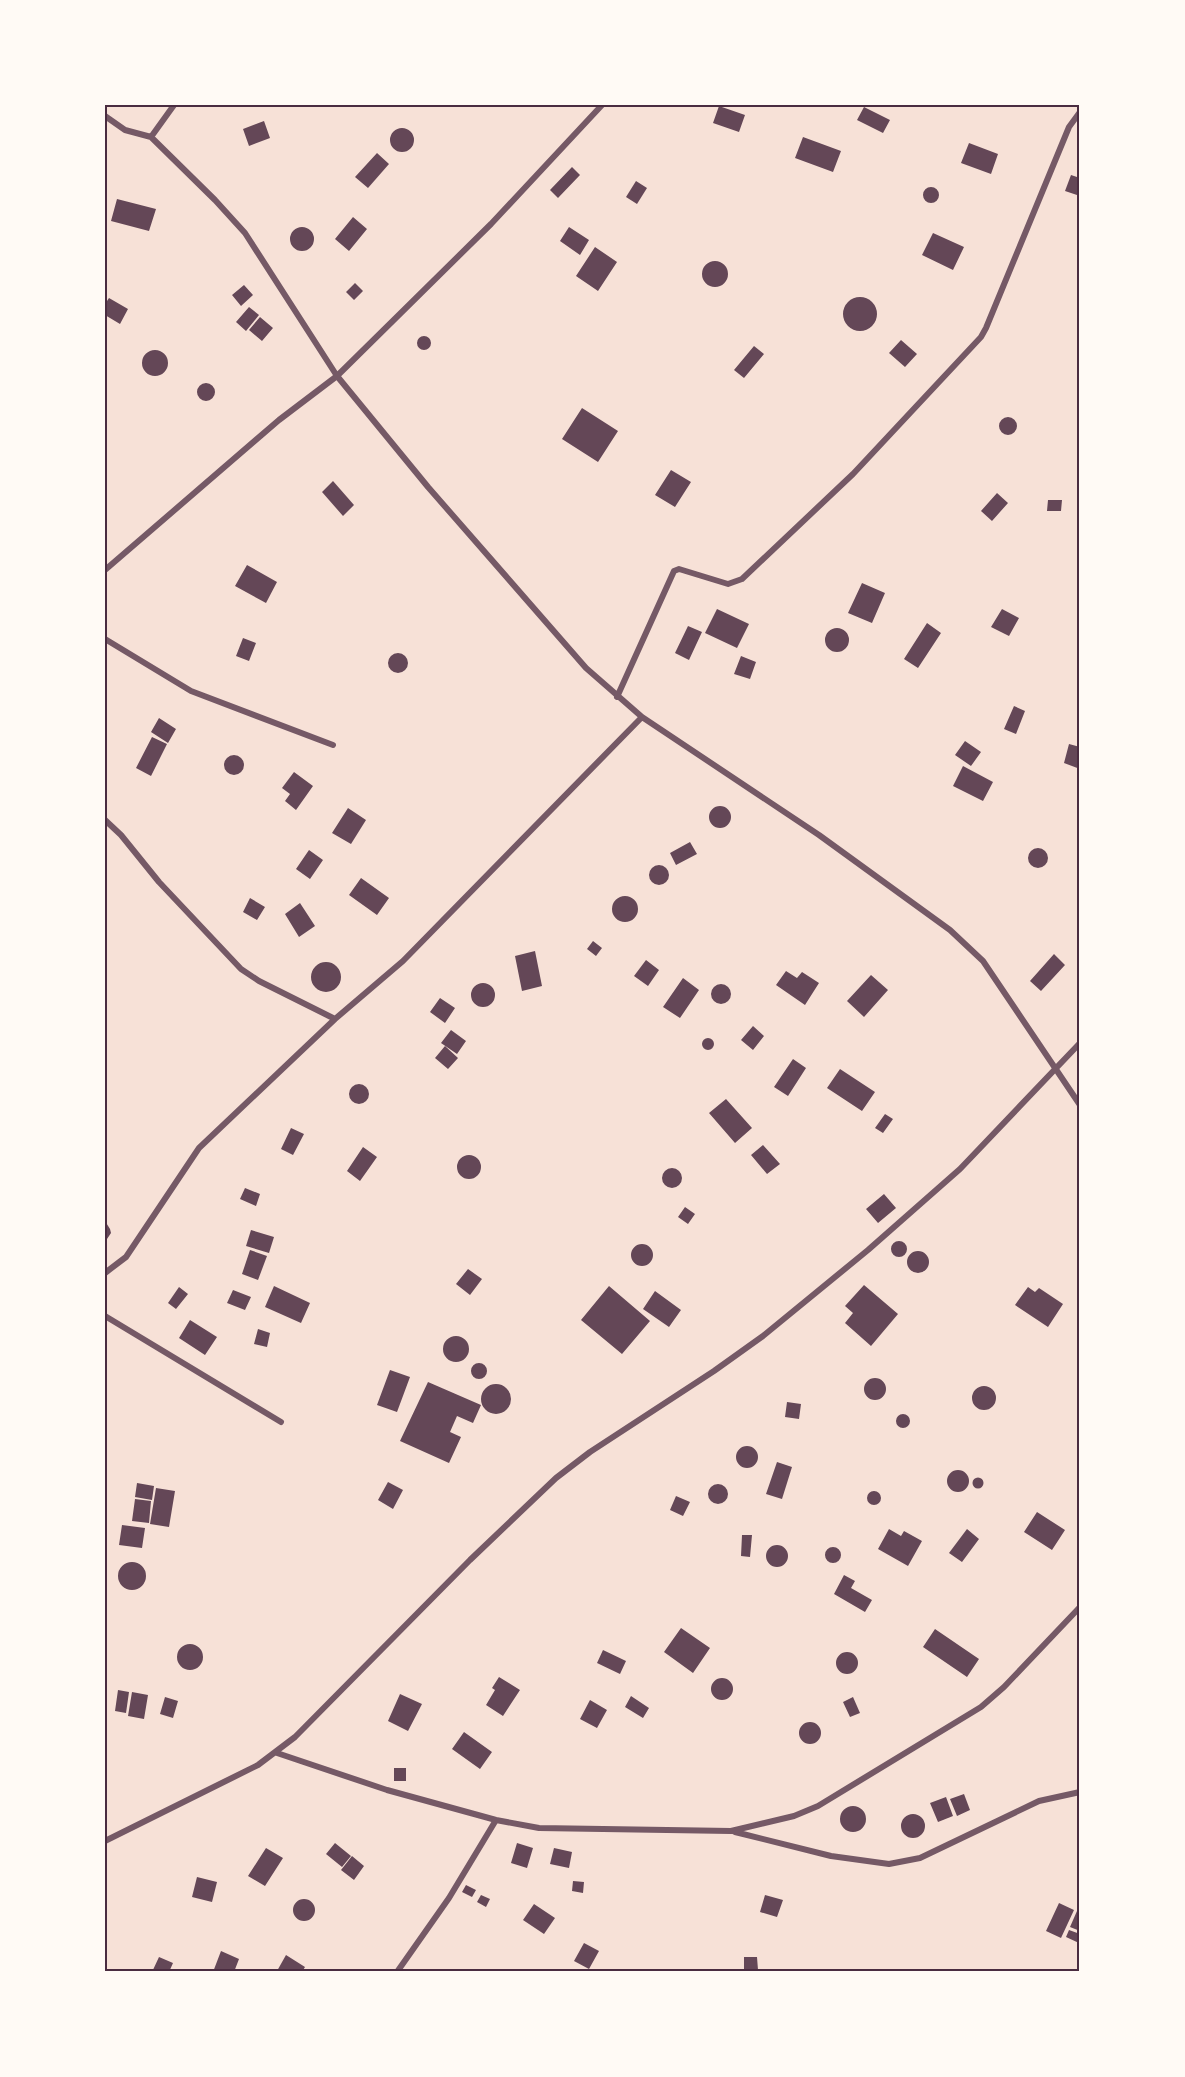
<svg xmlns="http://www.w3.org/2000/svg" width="1185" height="2077" viewBox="0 0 1185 2077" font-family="Inter,sans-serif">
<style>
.building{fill:#644757}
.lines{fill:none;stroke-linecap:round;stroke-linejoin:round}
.minor{stroke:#755966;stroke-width:6}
.neatline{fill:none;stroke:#4a2c40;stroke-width:2}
</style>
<rect width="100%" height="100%" fill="#f7e1d7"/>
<path class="building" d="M719,106L745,115L739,132L713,123Z
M864,107L890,120L883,133L857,120Z
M264,121L270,138L249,146L243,129Z
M390 140a12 12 0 1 1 24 0a12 12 0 1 1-24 0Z
M803,137L841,151L833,172L795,158Z
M969,143L998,154L991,174L961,163Z
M377,153L389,164L368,188L355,177Z
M572,167L580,175L558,198L550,190Z
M1071,175L1080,178L1077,195L1065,191Z
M636,181L647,188L637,204L626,197Z
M923 195a8 8 0 1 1 16 0a8 8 0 1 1-16 0Z
M117,199L156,209L149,231L111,221Z
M353,217L367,229L349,251L335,239Z
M569,227L589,240L580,255L560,241Z
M290 239a12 12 0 1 1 24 0a12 12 0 1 1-24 0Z
M933,233L964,247L953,270L922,255Z
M595,247L617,262L598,291L576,276Z
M702 274a13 13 0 1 1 26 0a13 13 0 1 1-26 0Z
M355,283L363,291L354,300L346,292Z
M244,285L253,295L241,306L232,295Z
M843 314a17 17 0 1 1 34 0a17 17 0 1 1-34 0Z
M109,298L128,309L120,324L105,315V304Z
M249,307L259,315L246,331L236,322Z
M260,317L273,328L262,341L249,330Z
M417 343a7 7 0 1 1 14 0a7 7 0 1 1-14 0Z
M901,340L917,354L905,367L889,353Z
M754,346L764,354L744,378L734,370Z
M142 363a13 13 0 1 1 26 0a13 13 0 1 1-26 0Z
M197 392a9 9 0 1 1 18 0a9 9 0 1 1-18 0Z
M582,408L618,431L598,462L562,439Z
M999 426a9 9 0 1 1 18 0a9 9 0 1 1-18 0Z
M671,470L691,482L675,507L655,495Z
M333,481L354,505L343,516L322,492Z
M997,493L1008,503L992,521L981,511Z
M1048,500H1062L1061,511H1047Z
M247,565L277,582L266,603L235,586Z
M862,583L885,593L872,623L848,613Z
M717,609L749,624L737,648L705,633Z
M1002,609L1019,618L1009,636L991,627Z
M927,623L941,633L918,668L904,659Z
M688,626L702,632L689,660L675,653Z
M825 640a12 12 0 1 1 24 0a12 12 0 1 1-24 0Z
M243,638L256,643L249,661L236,656Z
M388 663a10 10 0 1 1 20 0a10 10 0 1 1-20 0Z
M741,656L756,662L750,679L734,674Z
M1014,706L1025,711L1016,734L1004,729Z
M159,718L176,729L168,743L151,732Z
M152,737L167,744L151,776L136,768Z
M965,741L981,752L971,766L955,755Z
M1069,744L1080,747V769L1064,763Z
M224 765a10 10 0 1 1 20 0a10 10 0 1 1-20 0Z
M963,766L993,782L983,801L953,786Z
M294,772L313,786L296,810L285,801L290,794L282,788Z
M709 817a11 11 0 1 1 22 0a11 11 0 1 1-22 0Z
M348,808L366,820L351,844L332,833Z
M690,842L697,854L676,865L670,853Z
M1028 858a10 10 0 1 1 20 0a10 10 0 1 1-20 0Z
M309,850L323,860L310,879L296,869Z
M649 875a10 10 0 1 1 20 0a10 10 0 1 1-20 0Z
M361,878L389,898L377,915L349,895Z
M612 909a13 13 0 1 1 26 0a13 13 0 1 1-26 0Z
M250,898L265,907L257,920L243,912Z
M300,903L315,926L299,937L285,914Z
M593,941L602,948L596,956L587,949Z
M535,951L542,986L522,991L515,956Z
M1054,954L1065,965L1041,991L1030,981Z
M646,960L659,970L648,986L634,976Z
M311 977a15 15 0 1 1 30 0a15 15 0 1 1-30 0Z
M786,971L797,978L802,972L819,983L805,1005L776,985Z
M871,975L888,990L864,1017L847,1001Z
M683,978L699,990L680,1018L663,1007Z
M471 995a12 12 0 1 1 24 0a12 12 0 1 1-24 0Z
M711 994a10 10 0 1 1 20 0a10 10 0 1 1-20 0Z
M440,998L455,1008L445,1023L430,1012Z
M753,1026L764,1036L753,1050L741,1040Z
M451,1030L466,1041L457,1054L441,1043Z
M702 1044a6 6 0 1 1 12 0a6 6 0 1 1-12 0Z
M445,1046L458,1058L448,1069L435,1058Z
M793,1059L806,1068L788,1096L774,1087Z
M840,1069L875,1092L862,1111L827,1088Z
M349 1094a10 10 0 1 1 20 0a10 10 0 1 1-20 0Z
M726,1099L752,1128L735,1143L709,1113Z
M885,1114L893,1119L883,1133L875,1128Z
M291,1128L304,1134L293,1155L281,1149Z
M763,1145L780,1164L767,1174L751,1155Z
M363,1147L377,1157L360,1181L347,1171Z
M457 1167a12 12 0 1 1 24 0a12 12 0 1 1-24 0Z
M662 1178a10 10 0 1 1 20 0a10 10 0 1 1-20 0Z
M245,1188L260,1194L256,1206L240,1199Z
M884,1194L896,1208L878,1223L866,1209Z
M685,1207L695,1214L688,1224L678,1217Z
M105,1221L110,1229L111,1233L105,1242Z
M251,1230L274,1237L269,1253L246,1246Z
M891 1249a8 8 0 1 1 16 0a8 8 0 1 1-16 0Z
M631 1255a11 11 0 1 1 22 0a11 11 0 1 1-22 0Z
M250,1250L267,1256L258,1280L242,1274Z
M907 1262a11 11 0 1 1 22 0a11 11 0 1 1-22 0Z
M468,1269L482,1279L470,1295L456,1284Z
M864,1285L898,1314L871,1346L845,1323L853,1313L845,1306Z
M274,1286L310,1303L301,1323L265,1307Z
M609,1286L650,1321L622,1354L581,1320Z
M179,1287L188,1294L176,1309L168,1303Z
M1028,1287L1035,1292L1039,1288L1063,1304L1048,1327L1015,1305Z
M233,1290L251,1297L245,1310L227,1303Z
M655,1291L681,1310L669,1327L643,1309Z
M190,1320L217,1337L205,1355L179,1338Z
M258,1329L270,1333L267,1347L254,1344Z
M443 1349a13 13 0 1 1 26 0a13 13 0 1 1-26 0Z
M471 1371a8 8 0 1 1 16 0a8 8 0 1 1-16 0Z
M390,1370L410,1377L397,1412L377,1405Z
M864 1389a11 11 0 1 1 22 0a11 11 0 1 1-22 0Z
M428,1382L481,1405L473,1423L457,1416L450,1432L461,1437L449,1463L400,1441Z
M481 1399a15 15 0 1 1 30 0a15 15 0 1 1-30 0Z
M972 1398a12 12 0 1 1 24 0a12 12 0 1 1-24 0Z
M787,1402L801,1404L799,1419L785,1417Z
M896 1421a7 7 0 1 1 14 0a7 7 0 1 1-14 0Z
M736 1457a11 11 0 1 1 22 0a11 11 0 1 1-22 0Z
M777,1462L792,1467L782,1499L766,1494Z
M947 1481a11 11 0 1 1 22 0a11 11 0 1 1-22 0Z
M972.5 1483a5.5 5.5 0 1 1 11 0a5.5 5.5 0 1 1-11 0Z
M388,1482L403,1490L393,1509L378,1500Z
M137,1483L154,1486L152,1500L135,1497Z
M708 1494a10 10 0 1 1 20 0a10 10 0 1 1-20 0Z
M156,1488L175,1491L169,1527L150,1524Z
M867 1498a7 7 0 1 1 14 0a7 7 0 1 1-14 0Z
M676,1496L690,1502L683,1516L670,1510Z
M135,1499L151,1501L149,1523L132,1521Z
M1037,1512L1065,1530L1052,1550L1024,1532Z
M122,1525L145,1528L142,1548L119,1545Z
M889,1529L901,1536L904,1531L922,1541L908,1566L878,1549Z
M967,1529L979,1539L962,1562L949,1553Z
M742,1535H752L750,1557L741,1556Z
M766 1556a11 11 0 1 1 22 0a11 11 0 1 1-22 0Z
M825 1555a8 8 0 1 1 16 0a8 8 0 1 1-16 0Z
M118 1576a14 14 0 1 1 28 0a14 14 0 1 1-28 0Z
M844,1575L855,1581L851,1588L872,1600L865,1612L834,1594Z
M681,1628L710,1648L693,1673L664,1652Z
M935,1629L979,1659L967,1677L923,1647Z
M177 1657a13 13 0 1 1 26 0a13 13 0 1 1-26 0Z
M603,1650L626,1661L620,1674L597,1663Z
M836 1663a11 11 0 1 1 22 0a11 11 0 1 1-22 0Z
M499,1677L520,1690L503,1716L486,1705L495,1690L492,1688Z
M711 1689a11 11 0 1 1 22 0a11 11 0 1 1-22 0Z
M118,1690L129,1692L126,1713L115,1711Z
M132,1692L148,1695L144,1719L128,1716Z
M400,1694L422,1704L408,1731L388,1721Z
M631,1696L649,1708L643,1718L625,1707Z
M165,1697L178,1701L173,1718L160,1714Z
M853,1697L860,1713L850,1717L843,1702Z
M590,1700L607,1710L597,1728L580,1719Z
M799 1733a11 11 0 1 1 22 0a11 11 0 1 1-22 0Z
M464,1732L492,1752L480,1769L452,1749Z
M394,1768H406V1781H394Z
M964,1794L970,1810L957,1816L950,1799Z
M946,1797L953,1816L938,1822L930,1803Z
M840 1819a13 13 0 1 1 26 0a13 13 0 1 1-26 0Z
M901 1826a12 12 0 1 1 24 0a12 12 0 1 1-24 0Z
M335,1843L351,1856L342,1867L326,1854Z
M517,1843L533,1848L527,1868L511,1863Z
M266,1848L283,1858L265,1886L248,1876Z
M554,1848L572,1852L569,1868L550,1864Z
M352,1856L364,1866L354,1880L341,1870Z
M197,1877L217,1882L212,1902L192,1897Z
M573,1881L584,1882L583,1893L572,1891Z
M466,1885L476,1890L472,1897L462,1892Z
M481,1895L490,1899L486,1907L477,1902Z
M765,1895L783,1900L777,1917L760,1912Z
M293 1910a11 11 0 1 1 22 0a11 11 0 1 1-22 0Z
M1059,1903L1074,1910L1061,1938L1046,1931Z
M534,1904L555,1918L544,1934L523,1920Z
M1077,1911L1080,1912V1931L1070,1927Z
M1069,1930L1080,1934L1079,1943L1066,1937Z
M584,1943L599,1951L589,1969L574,1961Z
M221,1951L239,1959L234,1972H213Z
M286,1955L305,1967L302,1972L277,1971Z
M159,1957L173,1963L169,1972H152Z
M744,1957H757L758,1970L744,1971Z"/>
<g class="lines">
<path class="minor" d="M105,116L125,130L151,137L215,200L245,233L337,376L428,487L586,668L642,717L819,835L950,930L983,961L1080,1105
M151,137L174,105
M105,570L279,420L337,376L491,224L602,105
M105,639L191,691L333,745
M617,697L674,571L679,569L728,584L742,579L853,474L981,337L986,328L1069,127L1080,112
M105,820L121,835L159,882L241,969L259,981L335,1019
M105,1273L126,1257L199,1148L335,1019L403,961L642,717
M105,1316L281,1422
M277,1753L387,1790L496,1820L539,1828L731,1831L794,1816L818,1806L981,1707L1004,1687L1080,1607
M735,1832L831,1856L889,1864L920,1858L1039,1801L1080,1792
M105,1841L258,1765L295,1737L470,1560L556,1478L590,1452L714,1371L763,1336L868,1250L960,1169L1080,1043
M397,1972L449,1898L496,1820"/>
</g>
<rect width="1185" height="2077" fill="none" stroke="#fffaf5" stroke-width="213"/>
<rect x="106" y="106" width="972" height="1864" class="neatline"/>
</svg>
